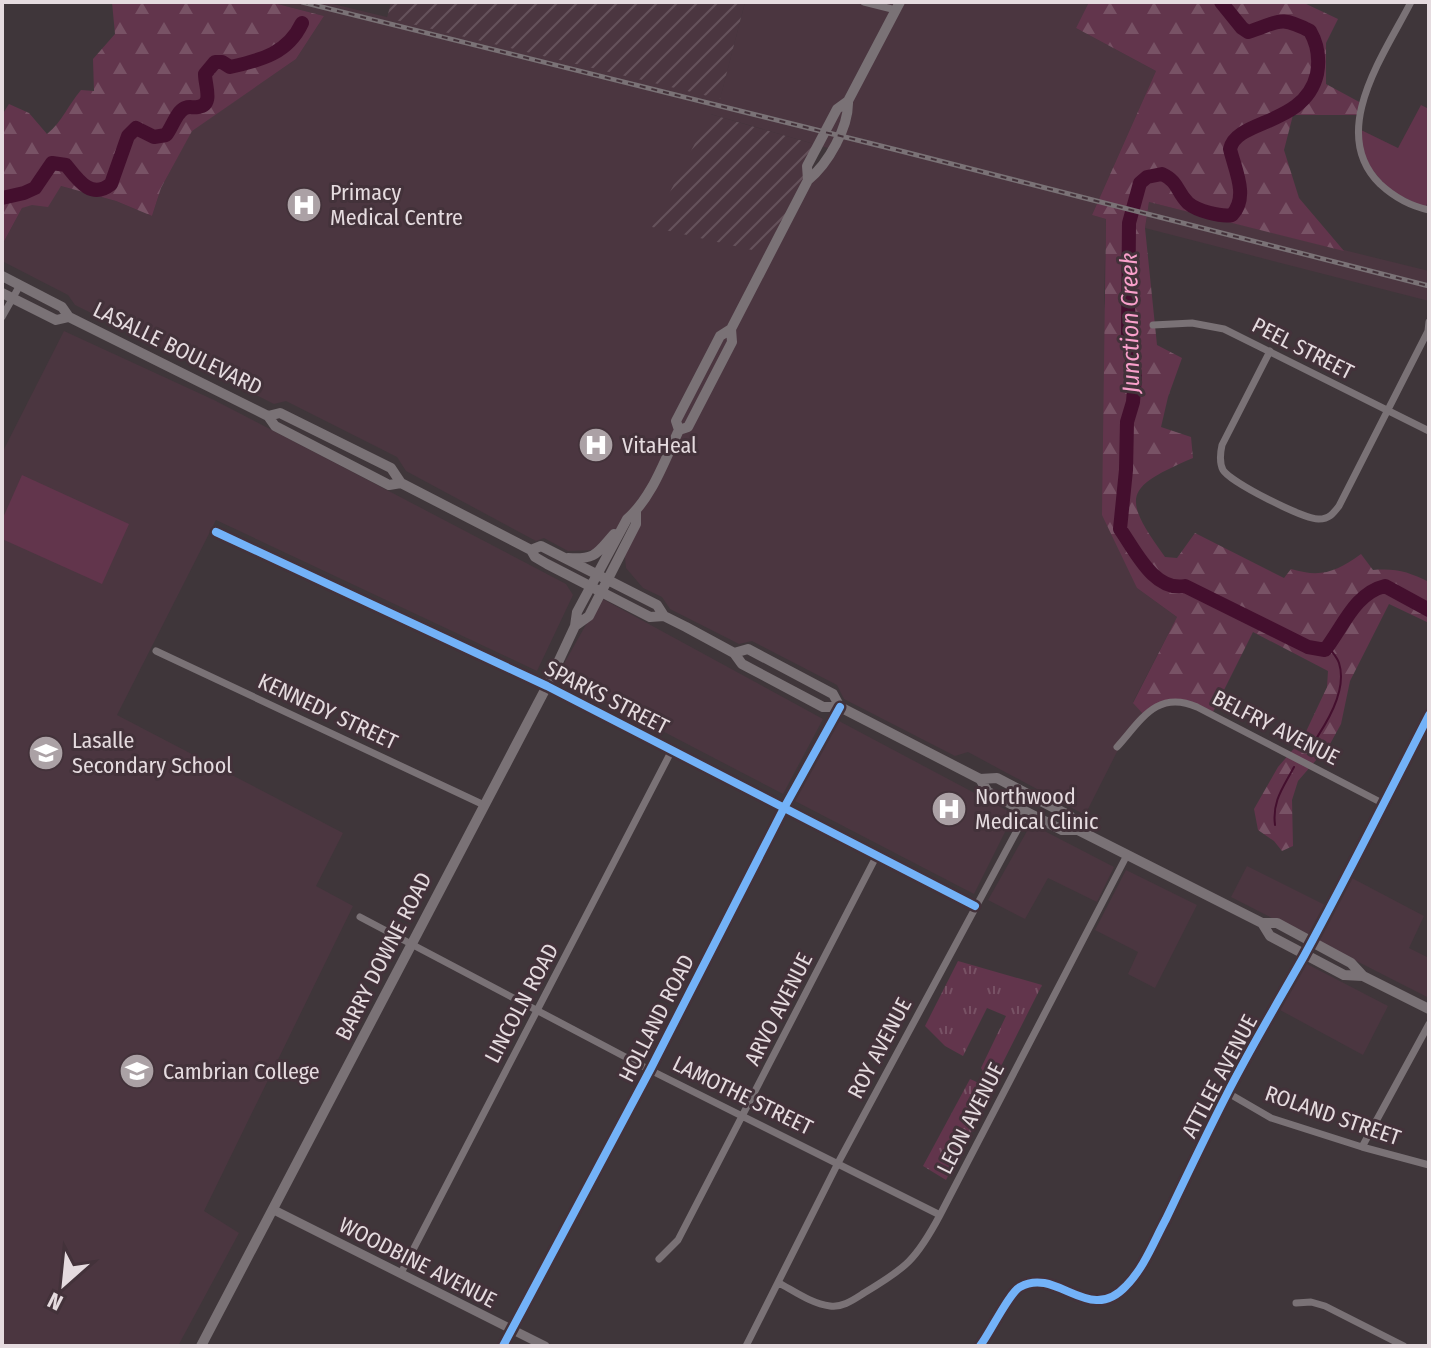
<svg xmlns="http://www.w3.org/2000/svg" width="1431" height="1348" viewBox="0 0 1431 1348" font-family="'Fira Sans Condensed',sans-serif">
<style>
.built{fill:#4b3640;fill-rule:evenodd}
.industrial{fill:url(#industrial-furrows)}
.grass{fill:url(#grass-tufts)}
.forest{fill:url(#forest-firs)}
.green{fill:#62354c}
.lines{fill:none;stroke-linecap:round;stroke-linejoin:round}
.stream{stroke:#440f2e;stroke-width:2}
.river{stroke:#440f2e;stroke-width:14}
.minor{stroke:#7a7276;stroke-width:7}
.tertiary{stroke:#7a7276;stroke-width:9}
.secondary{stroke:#7a7276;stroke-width:10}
.rail-casing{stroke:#7a7276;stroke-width:5}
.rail{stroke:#43323a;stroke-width:2;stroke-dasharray:6;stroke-linecap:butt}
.cycleway-casing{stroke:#43323a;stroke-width:13}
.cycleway{stroke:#73b2f8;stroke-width:8}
.labels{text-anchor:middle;stroke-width:6;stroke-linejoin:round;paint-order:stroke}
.poi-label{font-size:22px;fill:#e5dbdf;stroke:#43323a;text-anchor:start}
.street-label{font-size:22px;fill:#e5dbdf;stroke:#43323a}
.water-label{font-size:24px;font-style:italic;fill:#f9a0cb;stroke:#43323a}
</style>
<defs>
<pattern id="industrial-furrows" width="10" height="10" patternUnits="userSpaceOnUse" patternTransform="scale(2)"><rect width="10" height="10" fill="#4b3640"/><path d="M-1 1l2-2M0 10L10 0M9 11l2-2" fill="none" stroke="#65525b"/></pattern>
<pattern id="grass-tufts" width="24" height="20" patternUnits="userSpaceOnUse" patternTransform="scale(2)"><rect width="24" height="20" fill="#62354c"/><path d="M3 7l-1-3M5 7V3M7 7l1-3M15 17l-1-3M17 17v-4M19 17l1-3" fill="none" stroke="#785265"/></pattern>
<pattern id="forest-firs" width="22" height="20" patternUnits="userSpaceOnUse" patternTransform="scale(2)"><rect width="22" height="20" fill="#62354c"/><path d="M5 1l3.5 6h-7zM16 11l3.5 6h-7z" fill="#785265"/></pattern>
</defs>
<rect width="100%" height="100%" fill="#3f363a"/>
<path class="built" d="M270,2H325L720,98L745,2H1089L1076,28L1156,71L1092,215L1106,219L1104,300L1137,588L1177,617L1133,702L1143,714L1124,738L1085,815L968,752L955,756L844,699L837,685L752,641L739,644L670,609L662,597L643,588L626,568L624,548L641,518V505L595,550L568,551L544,538L536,541L406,471L397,457L286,401L274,404L75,305L68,295L2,261V245L22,208L61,186L116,201L152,216L161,188L192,130L296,59L324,16ZM710,114L831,149L808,181Z
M1149,202L1429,271V301L1145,228Z
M64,331L214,400L364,478L566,584L573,595L537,671L216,520L117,715L343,833L316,886L353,906L204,1211L239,1233L178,1346H2V453Z
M601,598L823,719L783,794L557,676Z
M839,721L1014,814L974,894L795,801L834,724Z
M1031,824L1114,867L1097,902L1048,878L1025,919L988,900Z
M1247,866L1333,909L1350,877L1424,916L1409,948L1429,958V998L1231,897Z
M1126,870L1197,905L1155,988L1128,974L1138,952L1095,930Z
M1305,963L1388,1006L1363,1055L1280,1010Z"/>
<path class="industrial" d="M391,2H745L720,99L387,18Z
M710,114L817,145L808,181L770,254L652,227Z"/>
<path class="grass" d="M958,961L1042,985L994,1080L986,1077L981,1068L1006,1016L987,1008L963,1056L945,1046L925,1026Z
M970,1079L988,1087L992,1093L946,1180L923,1166Z"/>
<path class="forest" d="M112,2H270L324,16L296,59L192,131L161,188L152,216L116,201L61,186L48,207L32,205L22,208L2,245V115L9,104L29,113L47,134C63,121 68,105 81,90L94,91L93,59L115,34Z
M1089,2H1302L1338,19L1326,43V84L1363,104L1360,115H1293L1284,150L1299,198L1344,251L1149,202L1145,228L1157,345L1182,358L1168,397L1161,427L1191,437L1193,458C1123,488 1122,497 1165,557L1177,558L1195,533L1284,578L1291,569C1321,578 1336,572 1361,554L1373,570C1396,568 1409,572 1429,582V623L1389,604L1350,681L1341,724L1330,744L1298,781L1292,800L1293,846L1282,851L1274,841L1258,830L1254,809L1278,767L1303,738L1327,687L1328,671L1253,632L1212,714L1182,701L1143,714L1133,703L1177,617L1137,588L1102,515L1106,219L1092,215L1156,71L1076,28Z"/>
<path class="green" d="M1421,105L1429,109V200L1425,208L1389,190L1365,161L1359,129L1398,148Z
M22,475L129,524L102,584L2,539V520Z"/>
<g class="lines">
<path class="stream" d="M1310,748C1325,726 1348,691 1339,663C1337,657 1331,651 1328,646
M1275,825C1272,801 1283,788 1294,767"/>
<path class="river" d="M1221,2L1242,28L1248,32C1278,23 1278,14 1310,31C1318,45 1320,58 1317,74C1305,126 1236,119 1230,149C1235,170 1249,197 1232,215C1221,217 1197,211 1188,203C1176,191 1179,182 1162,174L1147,177L1140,183L1129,223L1128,334L1135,377L1133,402L1127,422L1126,470L1120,529C1135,550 1154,592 1185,586L1308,647L1325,650C1343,627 1355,593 1385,586L1429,610
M2,198L24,193L35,188L52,163L66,165C78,180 91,200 111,184L128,136L136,128L154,137L166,135C172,128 176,112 185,108C190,106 192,108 198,107C214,105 205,86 205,74L215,62H222L230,67C262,60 288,53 302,23"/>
<path class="minor" d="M864,2L896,10
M1411,2C1385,53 1327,132 1380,184C1394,197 1410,206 1429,210
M2,317L20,285
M1153,325L1192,323L1224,329L1429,431
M1270,351L1222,445C1220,454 1219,462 1223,470C1230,482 1305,520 1319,519C1329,519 1333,514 1339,506L1428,331L1429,322
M216,532L547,686L975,906
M156,651L484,805
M1117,747C1140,722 1156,689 1197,707L1384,804
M360,917L650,1070L940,1215
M1228,1093L1271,1118L1362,1147L1429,1165
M1362,1147L1429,1024
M659,1259L678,1240L877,855
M401,1273L672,750
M779,1283C794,1291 812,1304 830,1306C842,1308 853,1300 864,1293C906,1268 916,1260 940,1215L1127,855
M1296,1303L1311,1302L1325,1306L1404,1346
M503,1346L650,1070L784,808L840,707
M746,1346L838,1163L1027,812
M980,1346C990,1333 1010,1293 1021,1286C1057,1266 1091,1326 1127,1286C1154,1256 1180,1190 1199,1152C1232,1085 1268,1019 1305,954"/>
<path class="tertiary" d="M1305,954L1429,715
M274,1210L545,1346"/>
<path class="secondary" d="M808,180L807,166L837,109L848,101L900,2
M2,276L62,307L69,317L268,416L275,426L389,485L401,483
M2,293L56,320L69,317
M268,416L280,413L391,468L401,483L531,550L535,557L547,564L650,617L664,616L686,627L734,653L742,664L823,707H840L980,779L997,778L1039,800L1070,816L1078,830
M679,430L676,421L720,336L731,329L808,180C828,164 849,127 848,101
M531,550L541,546L657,605L664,616
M568,558C596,560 597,553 614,534
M575,626L589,616L636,524V511
M734,653L748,649L833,694L840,707
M980,779L988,792L1003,800L1062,830H1078L1262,923H1277L1351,963L1363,976L1429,1009
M1262,923L1270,936L1344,975L1363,976
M201,1346L547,686L575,626L577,612L627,519C652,498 665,459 679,430L688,427L732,342L731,329"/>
<defs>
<path id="rail" d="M302,2L897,150L1429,286"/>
</defs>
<use href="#rail" class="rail-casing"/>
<use href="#rail" class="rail"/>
<defs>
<path id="cycleway" d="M216,532L547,686L975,906
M503,1346L650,1070L784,808L840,707
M980,1346C990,1333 1009,1293 1020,1287C1057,1266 1089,1326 1126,1286C1144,1268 1154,1241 1166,1219C1186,1177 1206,1135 1227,1094C1251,1047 1278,1002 1304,956C1347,877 1388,795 1429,715"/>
</defs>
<use href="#cycleway" class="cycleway-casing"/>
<use href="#cycleway" class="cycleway"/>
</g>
<defs>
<symbol id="hospital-disc" viewBox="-11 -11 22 22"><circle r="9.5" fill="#aba1a5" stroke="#43323a"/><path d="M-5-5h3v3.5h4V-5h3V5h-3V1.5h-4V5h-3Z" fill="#fff"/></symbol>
<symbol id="school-disc" viewBox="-11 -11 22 22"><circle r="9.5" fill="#aba1a5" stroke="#43323a"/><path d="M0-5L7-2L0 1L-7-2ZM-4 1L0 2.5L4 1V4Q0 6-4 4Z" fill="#fff"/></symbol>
<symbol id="university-disc" viewBox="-11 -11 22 22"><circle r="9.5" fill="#aba1a5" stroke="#43323a"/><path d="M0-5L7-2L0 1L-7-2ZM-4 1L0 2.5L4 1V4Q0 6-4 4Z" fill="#fff"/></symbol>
</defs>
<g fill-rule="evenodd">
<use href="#hospital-disc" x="284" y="185" width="40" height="40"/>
<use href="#hospital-disc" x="576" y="425" width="40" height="40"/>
<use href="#school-disc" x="26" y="733" width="40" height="40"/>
<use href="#hospital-disc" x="929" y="789" width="40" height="40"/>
<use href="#university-disc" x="117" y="1051" width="40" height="40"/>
</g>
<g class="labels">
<g class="poi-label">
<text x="330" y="200">Primacy<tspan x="330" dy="25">Medical Centre</tspan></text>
<text x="622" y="453">VitaHeal</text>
<text x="72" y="748">Lasalle<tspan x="72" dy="25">Secondary School</tspan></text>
<text x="975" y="804">Northwood<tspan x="975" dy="25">Medical Clinic</tspan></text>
<text x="163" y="1079">Cambrian College</text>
</g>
<g class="street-label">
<text transform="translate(178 348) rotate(26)" y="8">LASALLE BOULEVARD</text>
<text transform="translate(1303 348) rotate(27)" y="8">PEEL STREET</text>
<text transform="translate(607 697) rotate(27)" y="8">SPARKS STREET</text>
<text transform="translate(328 711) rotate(25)" y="8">KENNEDY STREET</text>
<text transform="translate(1276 727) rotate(27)" y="8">BELFRY AVENUE</text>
<text transform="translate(383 956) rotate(-63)" y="8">BARRY DOWNE ROAD</text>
<text transform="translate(521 1003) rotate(-62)" y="8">LINCOLN ROAD</text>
<text transform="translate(778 1009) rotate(-63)" y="8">ARVO AVENUE</text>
<text transform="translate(656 1018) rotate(-63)" y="8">HOLLAND ROAD</text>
<text transform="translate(879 1048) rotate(-62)" y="8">ROY AVENUE</text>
<text transform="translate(1219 1076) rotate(-62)" y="8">ATTLEE AVENUE</text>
<text transform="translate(743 1095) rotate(26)" y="8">LAMOTHE STREET</text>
<text transform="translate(1333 1115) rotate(19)" y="8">ROLAND STREET</text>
<text transform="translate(970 1118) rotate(-63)" y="8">LEON AVENUE</text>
<text transform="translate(418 1262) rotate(27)" y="8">WOODBINE AVENUE</text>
</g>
<g class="water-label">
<text transform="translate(1130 323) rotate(-91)" y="8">Junction Creek</text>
</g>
</g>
<rect width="1431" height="1348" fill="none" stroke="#e5dbdf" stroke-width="8"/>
<g transform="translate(64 1284) rotate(207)" stroke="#43323a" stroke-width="6" paint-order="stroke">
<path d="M0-6L14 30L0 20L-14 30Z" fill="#e5dbdf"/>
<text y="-12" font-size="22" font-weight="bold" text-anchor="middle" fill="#e5dbdf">N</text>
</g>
</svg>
